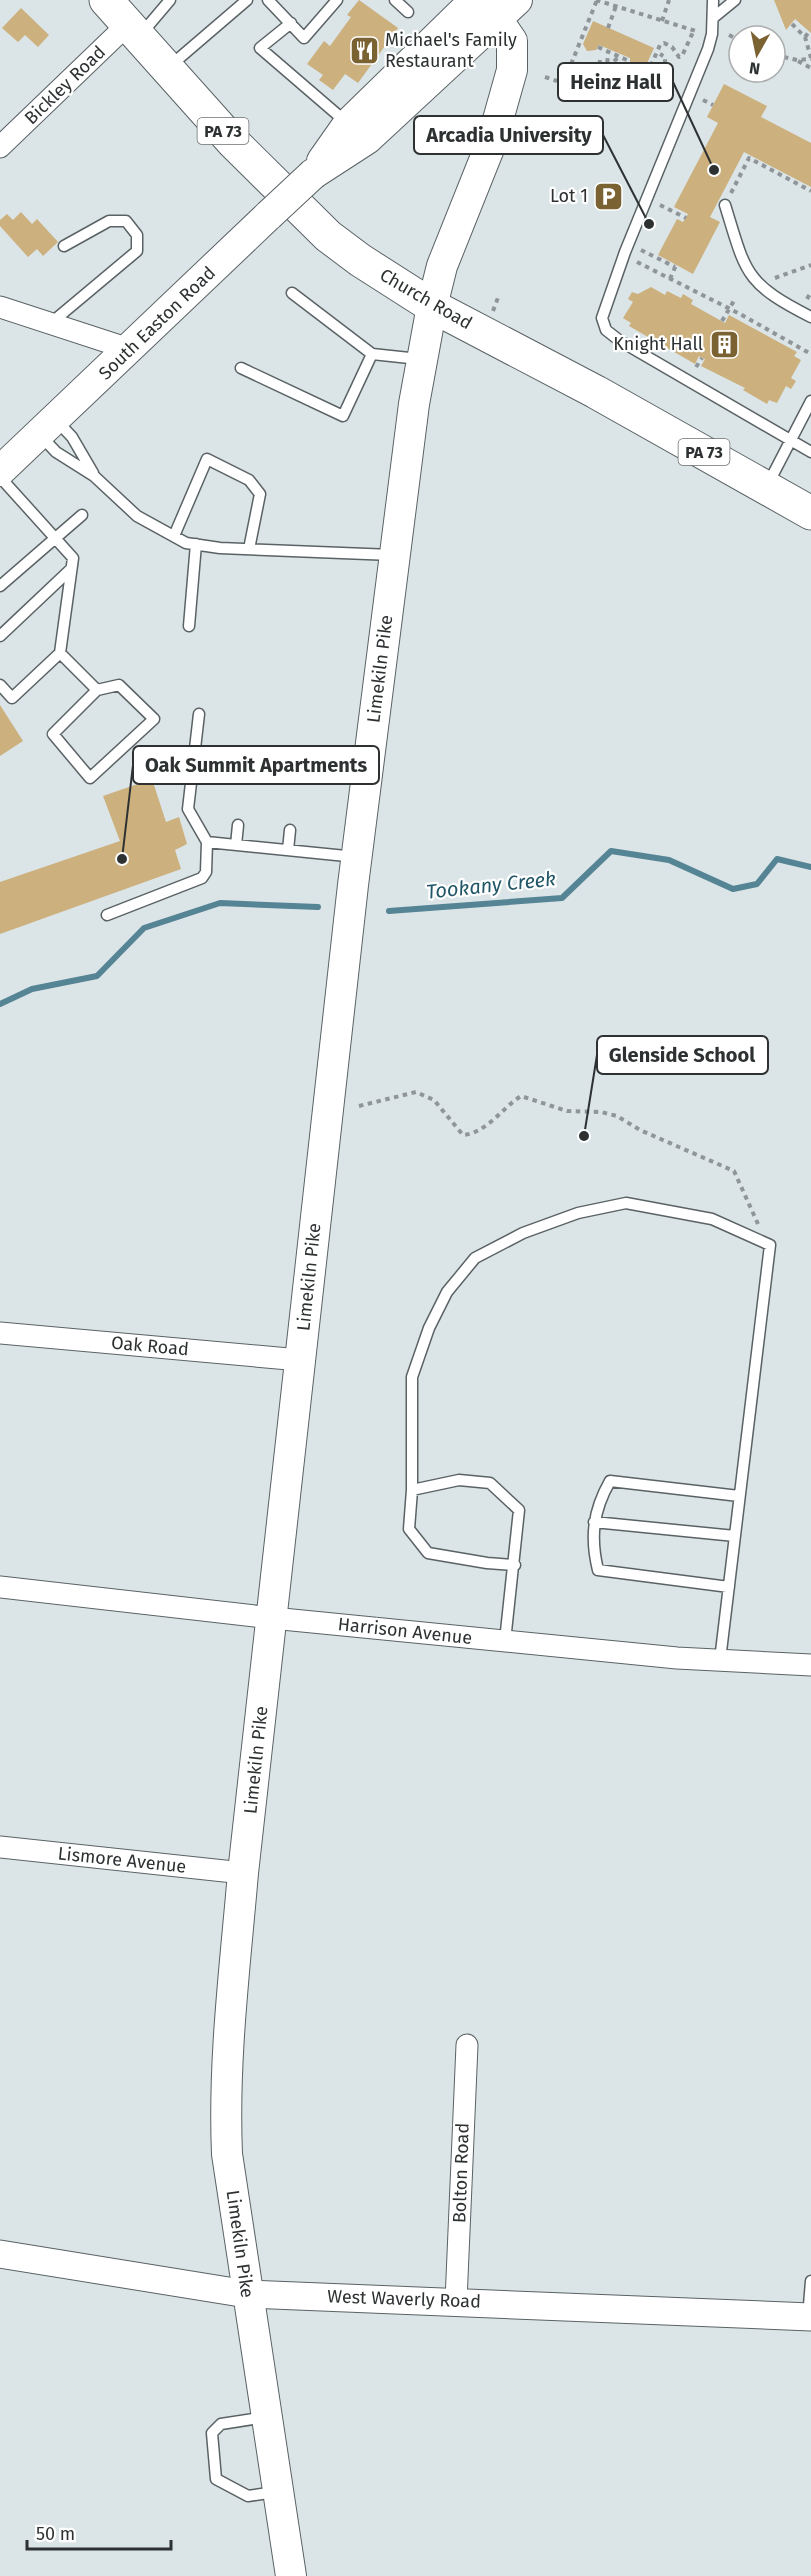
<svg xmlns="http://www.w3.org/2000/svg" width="811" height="2576" viewBox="0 0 811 2576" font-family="'Fira Sans',sans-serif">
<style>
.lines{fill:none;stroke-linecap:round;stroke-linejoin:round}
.stream{stroke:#558495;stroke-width:6}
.building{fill:#ccb07d}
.service-casing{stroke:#5a6265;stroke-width:13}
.minor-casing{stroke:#5a6265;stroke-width:23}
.tertiary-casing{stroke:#5a6265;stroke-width:29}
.secondary-casing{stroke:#5a6265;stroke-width:32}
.primary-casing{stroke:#5a6265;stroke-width:35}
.path{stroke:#8f9598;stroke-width:4;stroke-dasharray:4.5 4.5;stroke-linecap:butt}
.service{stroke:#fff;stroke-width:10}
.minor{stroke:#fff;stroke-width:21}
.tertiary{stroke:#fff;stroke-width:27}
.secondary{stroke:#fff;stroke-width:30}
.primary{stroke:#fff;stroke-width:33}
.secondary-bridge-casing{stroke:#5a6265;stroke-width:32;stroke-linecap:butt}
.secondary-bridge{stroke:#fff;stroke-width:30}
.labels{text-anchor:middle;stroke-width:4.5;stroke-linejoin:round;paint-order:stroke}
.shield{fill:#fff;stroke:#6c6f70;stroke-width:1.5}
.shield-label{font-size:16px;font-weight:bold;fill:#2d3132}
.poi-label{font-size:18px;fill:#2d3132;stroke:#fff;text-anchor:end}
.street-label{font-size:18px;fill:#2d3132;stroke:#fff}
.water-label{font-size:20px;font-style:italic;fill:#205667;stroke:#fff}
.leader{fill:none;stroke:#2d3132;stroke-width:2}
.callout-dot{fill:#2d3132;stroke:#fff;stroke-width:2}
.callout{fill:#fff;stroke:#2d3132;stroke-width:2}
.callout-label{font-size:20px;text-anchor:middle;font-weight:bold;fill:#2d3132}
</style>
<rect width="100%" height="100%" fill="#dbe4e7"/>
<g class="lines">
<path class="stream" d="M389,911L562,898L611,851L669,860L733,889L757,884L777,859L811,867
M0,1004L32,989L97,976L144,928L220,903L318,907"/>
</g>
<path class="building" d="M359,0L398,28L358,83L345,74L333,90L319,80L323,75L307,64L324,41L330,46L351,17L347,15Z
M774,0H811V33L795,19L786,30Z
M21,8L49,35L38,47L25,35L18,42L2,28Z
M593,21L654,48L644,70L634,72L630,69V58L599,45L596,50L587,51L583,44Z
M724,84L767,106L761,117L811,143V187L744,152L710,217L720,222L693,274L658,255L677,219L683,222L688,214L674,207L718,123L707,117Z
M21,212L32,224L37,219L58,242L43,256L37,249L28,257L0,226V220L7,214L13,220Z
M651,287L665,295L667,291L681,298L683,294L693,300L691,304L725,323L729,315L797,352L794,356L801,360L791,378L796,381L791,389L786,386L777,403L769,400L767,404L743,390L745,388L701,366L705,359L702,358L699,356L695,364L629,326L631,323L623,318L633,302L628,299L632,292L638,294Z
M0,705L23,741L0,756Z
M152,779L166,822L179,817L187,844L175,850L181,869L0,934V882L120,841L103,796Z"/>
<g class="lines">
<defs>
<path id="service" d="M268,0L304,38L337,0
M395,0L408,12
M713,1L712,34L708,49L625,252L602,318L606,330L620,341L811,452
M713,18L735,0
M291,23L260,48L346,122
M142,33L170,0
M170,66L247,0
M725,205C746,273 744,283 811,317
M292,293L372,354
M51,323L137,251V235L126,221H109L64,246
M241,368L343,416L372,354L419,359
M56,420L72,437L93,473
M40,435L56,452L94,476L137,516L186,543L220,548L392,555
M0,477L73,558L60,653L12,698L0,685
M767,486L811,401
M174,536L207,459L249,480L260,494L249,549
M0,586L82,515
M189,626L196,544
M0,636L71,569
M60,653L97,690L53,734L90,778L154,719L119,685L97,690
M207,842L356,857
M236,845L238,825
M288,850L290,830
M107,915L202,878L206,872L207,842L188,809L199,714
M412,1490V1377L429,1328L447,1292L475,1258L523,1233L578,1213L626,1203L712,1219L770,1245L720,1660
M594,1522L735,1536
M729,1587L598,1570C590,1537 593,1511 610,1481L739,1496
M505,1641L519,1510L490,1483L459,1480L412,1490L409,1529L428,1553L487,1563L515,1565
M808,2317L811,2281
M266,2417L221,2424L212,2433L216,2479L248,2496L275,2492"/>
<path id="minor" d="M0,147L129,23
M0,307L129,349
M0,1333L300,1360
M0,1587L272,1618L677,1658L811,1665
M0,1847L243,1873
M456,2301L467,2045"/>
<path id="tertiary" d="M0,2254L247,2294L811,2317"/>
<path id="secondary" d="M322,161L348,124L475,0
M313,174L367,139L517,0
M0,471L269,215
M291,2576L227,2154C223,2060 235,1967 243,1873L353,885L414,404L432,306L442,266L492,141L512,70V41L484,0"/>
<path id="primary" d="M106,0L233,142L328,236L360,260L432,306L596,392L811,513"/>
</defs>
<use href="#service" class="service-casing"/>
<use href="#minor" class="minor-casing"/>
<use href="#tertiary" class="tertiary-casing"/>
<use href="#secondary" class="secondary-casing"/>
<use href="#primary" class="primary-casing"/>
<path class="path" d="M596,0L699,32
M662,21L669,0
M792,24L805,37L811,58
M608,28L616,6
M729,35L739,40
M805,37L809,32
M598,47L629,61
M775,55L797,60L811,59
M600,60L599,68L605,74
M798,61L811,68
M608,68L619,56
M645,68L649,70L660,45L664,43L672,47L679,57L682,56L694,30
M604,76L634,89L651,91C660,86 666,67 665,57L660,54
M545,77L557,81L561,88
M603,80L607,68L608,52
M561,89L597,0
M703,100L713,105
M731,193L749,158L811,191
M660,205L686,218
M641,250L675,267
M637,262L740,314L811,354
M775,278L811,265
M670,279L676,265
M807,299L811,292
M493,311L499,295
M722,321L735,299
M696,367L702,358
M359,1106L416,1092L434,1100L463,1135C487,1133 502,1108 521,1096L567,1111L601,1112L617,1116L640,1130L734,1171L758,1224"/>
<use href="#service" class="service"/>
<use href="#minor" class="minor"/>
<use href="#tertiary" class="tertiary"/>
<use href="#secondary" class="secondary"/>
<use href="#primary" class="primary"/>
<defs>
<path id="secondary-bridge" d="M269,215L313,174"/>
</defs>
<use href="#secondary-bridge" class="secondary-bridge-casing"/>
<use href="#secondary-bridge" class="secondary-bridge"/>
</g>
<defs>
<symbol id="restaurant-square" viewBox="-11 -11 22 22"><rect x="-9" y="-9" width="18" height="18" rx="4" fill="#7b6233" stroke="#fff"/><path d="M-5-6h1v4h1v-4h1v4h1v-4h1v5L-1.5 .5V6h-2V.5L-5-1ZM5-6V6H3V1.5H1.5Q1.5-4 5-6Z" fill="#fff"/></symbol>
<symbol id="parking-square" viewBox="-11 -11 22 22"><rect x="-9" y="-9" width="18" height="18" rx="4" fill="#7b6233" stroke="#fff"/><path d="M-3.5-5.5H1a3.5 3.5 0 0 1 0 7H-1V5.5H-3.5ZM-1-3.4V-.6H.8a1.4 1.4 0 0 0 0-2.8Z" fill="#fff"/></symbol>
<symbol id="building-square" viewBox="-11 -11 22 22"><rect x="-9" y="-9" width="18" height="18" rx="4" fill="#7b6233" stroke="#fff"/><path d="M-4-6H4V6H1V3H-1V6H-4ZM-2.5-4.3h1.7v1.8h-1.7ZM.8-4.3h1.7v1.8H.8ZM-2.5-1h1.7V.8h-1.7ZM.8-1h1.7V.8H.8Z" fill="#fff"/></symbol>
</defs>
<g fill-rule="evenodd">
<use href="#restaurant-square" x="348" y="34" width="33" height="33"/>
<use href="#parking-square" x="592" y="180" width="33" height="33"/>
<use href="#building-square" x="708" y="328" width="33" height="33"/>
</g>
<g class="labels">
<g class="shield">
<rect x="197.5" y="118" width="51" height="26" rx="4.5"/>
<rect x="678.5" y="439" width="51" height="26" rx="4.5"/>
</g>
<g class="shield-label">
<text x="223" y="137">PA 73</text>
<text x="704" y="458">PA 73</text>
</g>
<g class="poi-label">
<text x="385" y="46" text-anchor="start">Michael's Family<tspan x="385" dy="21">Restaurant</tspan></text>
<text x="588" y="202">Lot 1</text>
<text x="703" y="350">Knight Hall</text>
</g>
<g class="street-label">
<text transform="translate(65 85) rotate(-44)" y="6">Bickley Road</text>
<text transform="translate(426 299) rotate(30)" y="6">Church Road</text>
<text transform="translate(157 323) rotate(-44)" y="6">South Easton Road</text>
<text transform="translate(380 669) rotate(-83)" y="6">Limekiln Pike</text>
<text transform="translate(309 1277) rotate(-84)" y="6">Limekiln Pike</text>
<text transform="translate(150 1346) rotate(5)" y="6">Oak Road</text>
<text transform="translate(405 1631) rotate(6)" y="6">Harrison Avenue</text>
<text transform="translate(256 1760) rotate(-84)" y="6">Limekiln Pike</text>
<text transform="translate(122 1860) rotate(6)" y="6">Lismore Avenue</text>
<text transform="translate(461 2173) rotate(-88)" y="6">Bolton Road</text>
<text transform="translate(240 2244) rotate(82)" y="6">Limekiln Pike</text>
<text transform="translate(404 2299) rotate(2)" y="6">West Waverly Road</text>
</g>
<g class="water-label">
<text transform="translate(491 885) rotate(-6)" y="7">Tookany Creek</text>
</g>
</g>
<path class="leader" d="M714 170L673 82M649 224L603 135M122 859L133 765M584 1136L597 1055"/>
<g class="callout-dot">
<circle cx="714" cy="170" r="6"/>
<circle cx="649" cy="224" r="6"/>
<circle cx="122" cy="859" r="6"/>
<circle cx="584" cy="1136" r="6"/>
</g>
<g class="callout">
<rect x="558" y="63" width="115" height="38" rx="6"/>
<rect x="414" y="116" width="189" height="38" rx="6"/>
<rect x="133" y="746" width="246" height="38" rx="6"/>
<rect x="597" y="1036" width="171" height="38" rx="6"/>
</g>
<g class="callout-label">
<text x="616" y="89">Heinz Hall</text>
<text x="509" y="142">Arcadia University</text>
<text x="256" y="772">Oak Summit Apartments</text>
<text x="682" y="1062">Glenside School</text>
</g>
<g transform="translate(757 54) rotate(189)"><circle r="28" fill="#ffffff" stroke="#abadad" stroke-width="1.5"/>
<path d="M0-4.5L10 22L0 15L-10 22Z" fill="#7b6233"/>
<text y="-9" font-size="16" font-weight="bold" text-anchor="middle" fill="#2d3132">N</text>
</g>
<path d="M27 2540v9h144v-9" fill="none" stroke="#2d3132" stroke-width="3"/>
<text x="36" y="2540" font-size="18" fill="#2d3132" stroke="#ffffff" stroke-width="4.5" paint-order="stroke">50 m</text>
</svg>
